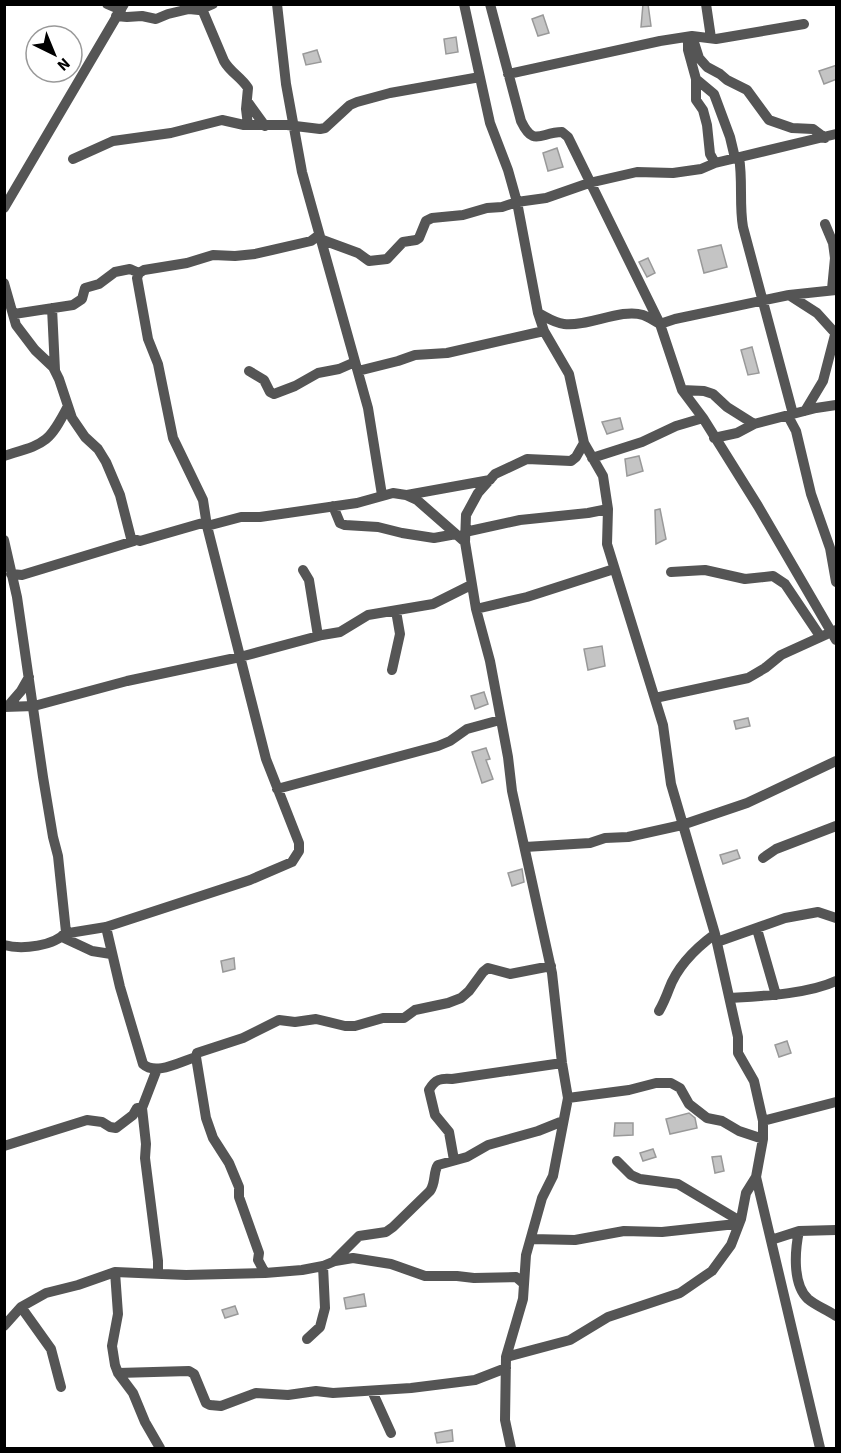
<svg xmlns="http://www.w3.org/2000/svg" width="841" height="1453" viewBox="0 0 841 1453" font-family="'Source Sans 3',sans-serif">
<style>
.building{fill:#c4c4c4;stroke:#999;stroke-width:1.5}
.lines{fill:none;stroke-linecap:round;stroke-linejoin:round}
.street{stroke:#555;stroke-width:10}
</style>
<rect width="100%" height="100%" fill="#fff"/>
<path class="building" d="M643,4H648L651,26L641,27Z
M543,15L549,33L538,36L532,19Z
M456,37L458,52L446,54L444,39Z
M317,50L321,62L306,65L303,54Z
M837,65V79L824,84L819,71Z
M557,148L563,167L548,171L543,153Z
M721,245L727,267L704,273L698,250Z
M648,258L655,273L647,277L639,262Z
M752,347L759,373L748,375L741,350Z
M620,418L623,429L607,434L602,422Z
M639,456L643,471L627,476L625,459Z
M660,509L666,539L656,544L655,510Z
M602,646L605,666L588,670L584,649Z
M484,692L488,704L475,709L471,696Z
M748,718L750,726L736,729L734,721Z
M486,748L490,759L486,760L493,779L482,783L472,752Z
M737,850L740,858L723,864L720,855Z
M522,869L524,882L512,886L508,873Z
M234,958L235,969L223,972L221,961Z
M787,1041L791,1053L779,1057L775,1045Z
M689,1113L695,1118L697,1128L670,1134L666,1119Z
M615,1123H633V1135L614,1136Z
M653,1149L656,1157L643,1161L640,1153Z
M721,1156L724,1171L715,1173L712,1157Z
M364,1294L366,1306L346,1309L344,1298Z
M235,1306L238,1314L225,1318L222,1310Z
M452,1430L453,1441L437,1443L435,1433Z"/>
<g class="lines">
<path class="street" d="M107,4L121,10
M277,4L286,84L302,172L368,408L382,495
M464,4L490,123L508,170L517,202L538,313L544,331L569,374L584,443L603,476L608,509L607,544L663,725L671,784L715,934L738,1037V1053L754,1081L763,1121V1139L756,1177L746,1193L741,1219L731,1245L712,1271L680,1293L608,1317L570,1340L506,1357
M490,4L521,121C534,148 540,132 562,132L568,137L660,324L682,390L703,418L758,506L836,640
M706,4L711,38
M202,9L224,61C230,72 241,77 248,88L246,109L248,125
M116,16L127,17L142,16L156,19L168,14L189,9L199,10L213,4
M692,36L699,58L707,67L720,74L727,80L747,90L769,120L792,128L813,129L825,138
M688,40V50L696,79V100L703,110L707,125L710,154L715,163
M508,74L660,41L692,36L716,39L804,24
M696,79L714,94L730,137L735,158
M247,101L265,126
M739,157C743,181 739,204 743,227L793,414
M73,159L113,141L171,133L222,120L244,125H287L320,129L325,128L350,105L357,102L390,93L480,77
M4,208L124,4
M825,224L833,243L835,258L832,289
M320,239L358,253L369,261L387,259L403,242L416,240L419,238L426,221L432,218L463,215L487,208L502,207L517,202L546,198L589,183L637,172L673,173L701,169L715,163L836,134
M4,283L16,325L35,350L53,367L59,379L72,418L85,437L98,449L106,462L120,495L131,538L140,541L206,522
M789,295L817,313L836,334
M52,308L55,370
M538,313C546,317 554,323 564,324C588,327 621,308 643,315C649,317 654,321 660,324L675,319L789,295L836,290
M14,314L73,305L82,299L85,288L99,284L115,272L130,269L139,273
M249,371L264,380L270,392L274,394L295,386L318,373L339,369L355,362
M358,371L398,361L415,355L447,353L544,331
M682,390L704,391L713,394L727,407L754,424
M805,411L823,381L836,331
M788,416L796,431L811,494L830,548L836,582
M714,438L737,433L754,424L816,408L836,405
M4,456C45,443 48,445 68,406
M592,458L642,442L676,426L703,418
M407,495L490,480
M333,506L340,523L345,525L378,527L402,533L434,538L456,534
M207,526L241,517H260L357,503L393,493L406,495L417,500L465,542
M465,532L520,520L588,513L608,509
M4,540L17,597L43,777L53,837L58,856L66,932
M303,570L309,580L318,636
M671,572L705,570L745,579L773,576L785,584L820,636
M11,574L22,575L134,541
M476,609L527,597L614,569
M392,670L400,634L396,611
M655,698L748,678L765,668L781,655L836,630
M8,706L21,691L29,677
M4,707L34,706L127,681L240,657L322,635L340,632L368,615L433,604L471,585
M277,789L438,746L450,741L467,729L500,720
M525,847L590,843L605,838L628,837L682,825L747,803L836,761
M763,858L776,849L836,826
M106,927L120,987L143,1064C156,1076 181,1061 196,1057
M757,929L776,995
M62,937L92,951L111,954
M717,942L785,918L818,912L836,918
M4,945C22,950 55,946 66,932L69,933L106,927L250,880L292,862L299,851V843L266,759L207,526L203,500L173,438L158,364L148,339L137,278L139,273L144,270L187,263L213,255L235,256L255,254L311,241L319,235
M731,998C762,996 808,994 836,981
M659,1011C663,1004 666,997 669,989C677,967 696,948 715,934
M568,1098L629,1090L656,1083H671L680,1088L689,1104L707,1118L722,1121L739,1131L763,1139
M142,1108L157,1069
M763,1121L836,1102
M4,1146L87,1120L102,1122L110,1127L116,1128L133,1115L137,1108H142L146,1144L145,1158L158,1261V1273
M454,1160L449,1132L435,1115L429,1090C435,1079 441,1078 452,1079L562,1063
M617,1161L631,1175L640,1179L678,1184L735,1218L741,1219
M756,1177L820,1448
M799,1231C795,1250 792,1284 808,1299C816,1306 828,1310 836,1316
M532,1239L575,1240L624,1231L662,1232L736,1224L735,1218
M771,1240L799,1231L836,1230
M335,1260L359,1236L386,1232L393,1227L430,1191C436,1183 433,1172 438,1165L467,1157L488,1145L538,1131L563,1121
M115,1272L118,1314L112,1346L115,1365L118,1373L133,1393L145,1422L160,1448
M265,1273L258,1260L259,1253L239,1197V1187L229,1163L213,1138L206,1118L196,1057L197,1053L243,1038L279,1020L295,1022L316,1019L345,1026H355L383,1018H404L415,1010L448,1003L461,998L469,991L483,972L488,968L510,974L551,966
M21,1307L51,1349L61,1387
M4,1326L21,1307L46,1293L78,1285L115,1272L186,1275L265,1273L302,1270L323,1266L335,1261L353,1258L391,1264L425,1276H457L474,1278L516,1277L523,1283
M307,1339L320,1327L325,1308L323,1266
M118,1373L189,1371L194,1374L206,1403L210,1405L221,1406L256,1393L288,1395L316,1391L333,1393L411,1388L475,1380L506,1368
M372,1391L391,1433
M511,1448L505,1420L506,1357L523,1299L526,1255L542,1198L553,1176L568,1098L562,1063L552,973L512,791L508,757L490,661L476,609L465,542L466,515L478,493L495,474L527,459L571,461L576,457L584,443"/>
</g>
<rect width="841" height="1453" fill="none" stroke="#000000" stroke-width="12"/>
<g transform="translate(54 54) rotate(137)"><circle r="28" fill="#ffffff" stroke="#999999" stroke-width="1.5"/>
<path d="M0-4.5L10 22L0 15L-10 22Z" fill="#000000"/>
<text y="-9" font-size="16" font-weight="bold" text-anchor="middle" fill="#000000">N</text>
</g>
</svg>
